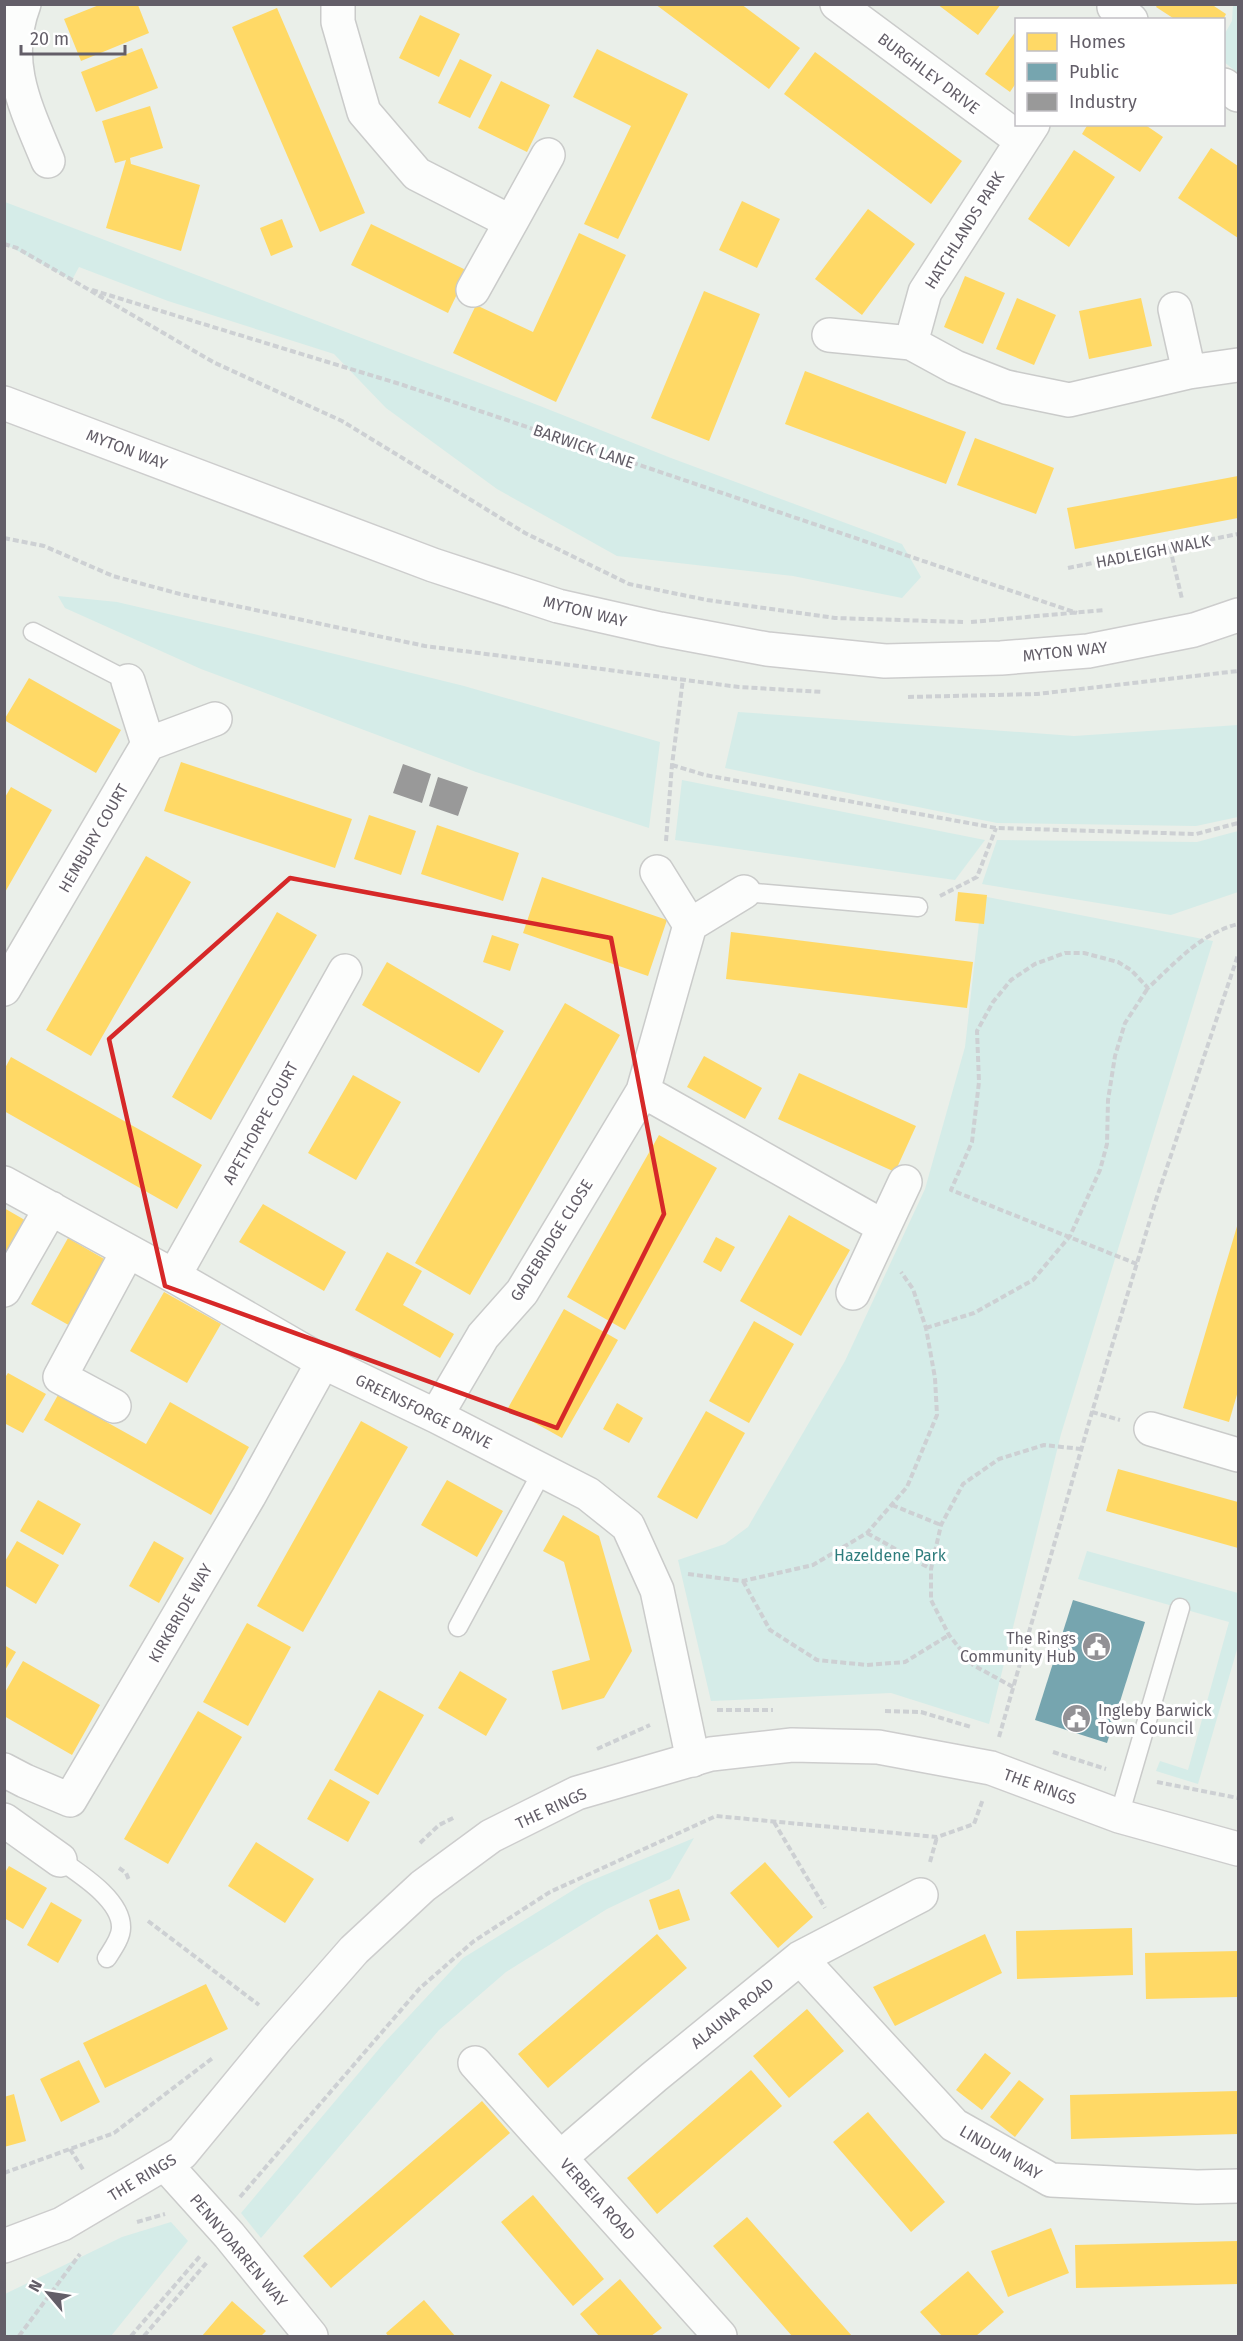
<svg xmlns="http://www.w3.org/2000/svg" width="1243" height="2341" viewBox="0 0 1243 2341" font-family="'Fira Sans',sans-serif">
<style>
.green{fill:#d5ece8}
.homes{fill:#ffd966}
.public{fill:#76a5af}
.industry{fill:#999}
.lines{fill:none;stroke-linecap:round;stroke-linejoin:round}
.lane-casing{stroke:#cacbca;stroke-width:21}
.street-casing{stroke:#cacbca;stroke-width:36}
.secondary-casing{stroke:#cdcdcd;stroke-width:36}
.path{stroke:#cdd0d3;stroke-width:4;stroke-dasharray:6 3;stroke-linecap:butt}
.lane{stroke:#fcfdfc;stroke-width:18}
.street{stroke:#fcfdfc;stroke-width:33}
.secondary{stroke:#fcfdfc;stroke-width:33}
.marked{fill:none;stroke:#d62828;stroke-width:4.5;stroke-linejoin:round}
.labels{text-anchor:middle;stroke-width:6;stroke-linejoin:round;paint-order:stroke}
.street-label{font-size:16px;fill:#635e68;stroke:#fff}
.park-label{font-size:16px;fill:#2f7d7d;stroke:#fff}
.poi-label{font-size:16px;fill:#635e68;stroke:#fff;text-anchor:end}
</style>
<rect width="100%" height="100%" fill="#eaefe9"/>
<path class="green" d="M1233,5H1238V73L1224,62V35L1232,21Z
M5,202L540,406L671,458L902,544L921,577L902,598L793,576L617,556L497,489L386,408L334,354L168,301L79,267L72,280L5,244Z
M58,596L117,602L262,636L464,686L660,742L649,828L476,772L201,669L65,608Z
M738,712L1074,736L1238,725V817L1196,826L997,823L725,768Z
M682,780L985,840L955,880L675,840Z
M1238,831V892L1171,915L982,884L997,840L1197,842Z
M982,896L1213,941L1061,1434L989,1724L891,1693L711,1701L678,1560L725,1544L748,1527L845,1361L925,1189L965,1047Z
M1087,1551L1238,1593V1646L1198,1784L1156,1771L1160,1761L1188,1770L1229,1622L1078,1579Z
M694,1838L670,1879L607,1909L506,1972L439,2030L261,2238L241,2213L384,2043L463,1958L583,1884Z
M171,2222L188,2241L111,2336H5V2294L122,2237Z"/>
<path class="homes" d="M655,4H741L800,48L769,89Z
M937,4H1001L978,35Z
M1158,4H1211L1226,14L1223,20H1176L1156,7Z
M99,5H138L149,33L81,61L64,19Z
M277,8L365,213L320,232L232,27Z
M420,15L460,34L439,77L399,58Z
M1016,31V83L1010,92L985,74Z
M142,48L158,88L96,112L81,72Z
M597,49L688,94L618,239L584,224L631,126L573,97Z
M815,52L962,161L931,204L784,94Z
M460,59L492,75L470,118L438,103Z
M501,81L550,105L527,152L478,128Z
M150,106L163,148L130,158L131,164L200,185L181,251L106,228L126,160L115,163L102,121Z
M1088,124H1144L1163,137L1140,172L1082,134Z
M1211,148L1238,166V238L1178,198Z
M1074,150L1115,177L1069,247L1028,219Z
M742,201L780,219L757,268L719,250Z
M868,209L915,244L862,315L815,279Z
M282,219L293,247L271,256L260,228Z
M371,224L468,271L448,313L351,265Z
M579,233L626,255L556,402L453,353L476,305L533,332Z
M965,276L1005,293L983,344L944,327Z
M704,291L760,314L709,441L651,418Z
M1017,298L1056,315L1034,365L996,349Z
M1141,298L1152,346L1089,359L1079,311Z
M805,371L966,432L946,484L785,424Z
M975,438L1054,468L1036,514L957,485Z
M1238,476V518L1075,549L1067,508Z
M29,678L121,730L96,773L4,720Z
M181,762L352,819L335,868L164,811Z
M11,787L52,810L4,894V799Z
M369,815L416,831L401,875L354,859Z
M437,825L519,853L503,901L421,874Z
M146,856L191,882L91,1056L46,1030Z
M542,877L667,920L648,976L523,933Z
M958,892L987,895L984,924L955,921Z
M277,912L317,935L211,1120L172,1097Z
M731,932L973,962L967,1008L726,979Z
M492,935L519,944L510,971L483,962Z
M387,962L504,1031L479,1073L362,1005Z
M565,1003L620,1035L470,1295L415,1263Z
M704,1056L762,1088L745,1119L687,1087Z
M11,1057L202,1165L177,1209L4,1111V1070Z
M799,1073L916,1126L895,1172L778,1119Z
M353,1075L401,1102L356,1180L308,1153Z
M659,1135L717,1168L625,1330L567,1297Z
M263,1204L346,1252L324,1291L239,1242Z
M4,1208L42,1230L4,1263Z
M789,1215L850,1250L801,1336L740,1301Z
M1238,1223V1391L1229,1422L1183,1408Z
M716,1237L735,1247L721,1272L703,1262Z
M68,1238L118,1267L81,1332L31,1304Z
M387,1252L422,1271L403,1305L454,1334L440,1358L355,1310Z
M164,1292L221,1324L187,1383L130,1351Z
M564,1309L618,1340L562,1438L508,1408Z
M754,1321L794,1344L749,1423L709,1401Z
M8,1373L46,1394L23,1433L4,1423V1379Z
M58,1395L146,1444L170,1402L249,1447L211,1515L44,1420Z
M617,1403L643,1418L629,1443L603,1429Z
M706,1411L745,1433L697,1519L657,1497Z
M361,1421L408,1447L303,1632L257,1606Z
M1118,1469L1238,1502V1548L1106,1511Z
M447,1480L503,1511L477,1557L421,1525Z
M38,1500L81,1524L63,1555L20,1531Z
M563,1515L599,1536L632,1651L604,1698L562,1710L552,1671L590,1660L564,1562L543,1551Z
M17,1541L59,1565L36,1604L4,1585V1563Z
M154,1541L184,1558L159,1603L129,1586Z
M247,1623L291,1647L248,1726L203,1702Z
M4,1645L16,1652L4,1672Z
M23,1661L100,1705L72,1755L4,1716V1694Z
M460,1671L507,1699L486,1736L438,1708Z
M379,1690L424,1715L378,1795L334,1770Z
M198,1711L242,1737L168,1864L124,1839Z
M330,1779L370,1802L348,1842L307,1819Z
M256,1842L314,1879L285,1923L228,1886Z
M765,1862L813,1917L778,1948L730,1893Z
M9,1866L47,1888L23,1929L4,1918V1874Z
M679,1889L690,1920L659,1930L649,1900Z
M51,1902L82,1920L58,1963L27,1945Z
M1132,1928L1133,1975L1017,1979L1016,1931Z
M657,1934L687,1968L548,2088L518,2054Z
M985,1934L1002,1973L895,2026L873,1987Z
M1238,1951V1997L1146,1999L1145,1953Z
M206,1984L228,2029L105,2088L83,2043Z
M807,2009L844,2051L789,2098L753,2056Z
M985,2053L1011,2073L982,2110L956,2090Z
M79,2060L100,2102L61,2122L40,2079Z
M751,2070L782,2106L657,2214L627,2178Z
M1019,2080L1044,2099L1015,2137L990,2117Z
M1238,2091V2134L1071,2139L1070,2095Z
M14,2094L26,2141L4,2147V2097Z
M482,2101L510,2133L331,2288L303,2256Z
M868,2112L945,2202L911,2232L833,2142Z
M533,2195L604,2279L573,2306L501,2222Z
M747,2217L852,2336H792L713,2246Z
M1051,2228L1069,2273L1008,2297L991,2251Z
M1238,2241V2284L1076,2288L1075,2245Z
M968,2271L1004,2312L976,2336H942L920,2312Z
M620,2279L662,2328L651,2336H599L580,2314Z
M424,2300L455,2336H388L386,2333Z
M232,2301L266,2331L261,2336H202Z"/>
<path class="public" d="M1073,1600L1145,1622L1107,1743L1035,1720Z"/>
<path class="industry" d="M403,764L431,774L422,803L393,793Z
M438,777L468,787L458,816L429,806Z"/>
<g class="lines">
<defs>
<path id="lane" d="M33,632L128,681
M744,892L918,907
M458,1627L543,1470
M1119,1816L1180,1608
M60,1860C80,1874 122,1900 121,1928C121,1938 112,1950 107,1958"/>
<path id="street" d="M24,4C2,62 26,108 48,161
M338,4V22L364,112L417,174L511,222L473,290
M837,4L1022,141
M1114,7L1131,20
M1224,85L1238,95
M511,222L548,155
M1175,309L1189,372
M829,335L911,343L955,367L1006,387L1069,400L1189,372L1238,365
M911,343L925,292L1033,124
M148,744L215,719
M657,872L690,925L744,892
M4,989L148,744L128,681
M643,1091L884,1227
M4,1183L174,1276L323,1362L436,1416L588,1494L628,1526L657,1590L693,1760
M174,1276L345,971
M4,1290L51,1208
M853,1293L905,1182
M114,1406L60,1377L128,1251
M436,1416L483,1336L522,1292L643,1091L690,925
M1151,1429L1238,1455
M4,1770L25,1781L70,1800L249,1496L323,1362
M4,1820L60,1860
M800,1958L954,2125L1051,2180L1197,2187L1238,2186
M475,2063L720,2336
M561,2157L654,2077L800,1958L921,1895
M165,2164L229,2235L311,2336"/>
<path id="secondary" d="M4,403L433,565L558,606L660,629L767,649L885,661L1001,658L1088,651L1194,630L1238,615
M4,2246L62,2224L182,2153L276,2039L354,1950L423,1886L491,1836L577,1793L711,1754L792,1745L878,1747L991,1768L1119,1816L1238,1849"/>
</defs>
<use href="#lane" class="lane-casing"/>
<use href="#street" class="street-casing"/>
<use href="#secondary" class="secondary-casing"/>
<path class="path" d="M4,244L17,248L215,363L342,421L525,533L629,584L707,600L835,618L963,622
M92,290L403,385L1077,613
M4,538L44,546L113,576L180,594L425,646L739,687L823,692
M1170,548L1182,599
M1068,568L1238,534
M971,622L1104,610
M908,697L1037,694L1238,671
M672,765L705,775L996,828L1196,834L1238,823
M666,841L672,765L683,679
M940,896L977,877L996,828
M1137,1264L951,1190L972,1142L979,1082L977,1031L993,1002L1011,980L1035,964L1065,953H1084L1118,962L1131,970L1148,988C1176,962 1200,934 1238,924
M926,1328L974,1313L1033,1280L1070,1236L1100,1170L1107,1144L1108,1100L1115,1056L1125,1023L1148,988
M1092,1412L1120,1420
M892,1505L941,1525
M867,1533L931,1569
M688,1574L743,1581L813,1565L867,1533L907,1487L937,1415L935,1378L926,1328L913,1289L901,1272
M743,1581L770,1630L817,1660L867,1665L905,1662L949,1635
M1013,1687L973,1665L949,1635L931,1600V1569L941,1525L963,1484L999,1459L1044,1445L1081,1449
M717,1710H773
M885,1711L921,1712L971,1727
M999,1737L1092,1412L1156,1200L1238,955
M597,1749L650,1725
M1053,1752L1106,1769
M1157,1782L1238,1798
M774,1822L825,1908
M420,1843L439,1825L455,1817
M930,1862L937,1837
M119,1868L126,1873L129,1880
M148,1921L259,2005
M70,2149L84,2171
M4,2173L114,2133L214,2057
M240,2197L420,1988L474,1941L550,1892L716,1816L937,1837L974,1824L983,1799
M137,2222L165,2214
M19,2336L80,2254
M131,2336L201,2255
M144,2336L208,2261"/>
<use href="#lane" class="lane"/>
<use href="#street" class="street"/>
<use href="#secondary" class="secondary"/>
</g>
<path class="marked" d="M290,878L611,938L664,1214L557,1428L165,1286L109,1039Z"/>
<defs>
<symbol id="civic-disc" viewBox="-11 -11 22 22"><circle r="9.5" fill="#929195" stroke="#fff"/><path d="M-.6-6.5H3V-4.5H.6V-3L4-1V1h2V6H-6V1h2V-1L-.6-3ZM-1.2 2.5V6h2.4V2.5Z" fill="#fff"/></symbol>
</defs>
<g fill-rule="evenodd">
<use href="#civic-disc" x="1080" y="1630" width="33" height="33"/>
<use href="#civic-disc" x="1060" y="1702" width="33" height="33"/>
</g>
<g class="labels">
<g class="street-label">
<text transform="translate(929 73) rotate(37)" y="6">BURGHLEY DRIVE</text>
<text transform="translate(964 230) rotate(-58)" y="6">HATCHLANDS PARK</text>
<text transform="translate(584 446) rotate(19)" y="6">BARWICK LANE</text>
<text transform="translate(127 449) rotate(21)" y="6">MYTON WAY</text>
<text transform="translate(1153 551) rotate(-11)" y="6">HADLEIGH WALK</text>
<text transform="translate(585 611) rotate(14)" y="6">MYTON WAY</text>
<text transform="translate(1065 651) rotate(-6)" y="6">MYTON WAY</text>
<text transform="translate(93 838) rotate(-60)" y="6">HEMBURY COURT</text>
<text transform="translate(260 1123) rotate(-61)" y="6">APETHORPE COURT</text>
<text transform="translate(551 1240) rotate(-58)" y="6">GADEBRIDGE CLOSE</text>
<text transform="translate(424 1411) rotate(26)" y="6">GREENSFORGE DRIVE</text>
<text transform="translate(180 1613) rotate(-60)" y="6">KIRKBRIDE WAY</text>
<text transform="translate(1040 1786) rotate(20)" y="6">THE RINGS</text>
<text transform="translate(551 1808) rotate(-25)" y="6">THE RINGS</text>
<text transform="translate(732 2013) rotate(-39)" y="6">ALAUNA ROAD</text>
<text transform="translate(1001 2152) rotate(30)" y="6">LINDUM WAY</text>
<text transform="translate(142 2177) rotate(-31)" y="6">THE RINGS</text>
<text transform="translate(598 2199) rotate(48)" y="6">VERBEIA ROAD</text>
<text transform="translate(239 2250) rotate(50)" y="6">PENNYDARREN WAY</text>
</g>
<g class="park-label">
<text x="890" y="1561">Hazeldene Park</text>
</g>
<g class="poi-label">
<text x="1076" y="1644">The Rings<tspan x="1076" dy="18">Community Hub</tspan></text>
<text x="1098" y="1716" text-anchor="start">Ingleby Barwick<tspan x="1098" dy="18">Town Council</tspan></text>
</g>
</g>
<rect width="1243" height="2341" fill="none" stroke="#635e68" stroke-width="12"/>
<rect x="1015" y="18" width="210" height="108" fill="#ffffff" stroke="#c1bfc3" stroke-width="1.5"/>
<rect x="1027" y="33" width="30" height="18" fill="#ffd966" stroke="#c1bfc3" stroke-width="1.5"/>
<text x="1069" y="48" font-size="18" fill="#635e68">Homes</text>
<rect x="1027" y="63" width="30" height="18" fill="#76a5af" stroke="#c1bfc3" stroke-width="1.5"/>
<text x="1069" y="78" font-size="18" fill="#635e68">Public</text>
<rect x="1027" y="93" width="30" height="18" fill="#999999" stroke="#c1bfc3" stroke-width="1.5"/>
<text x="1069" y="108" font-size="18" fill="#635e68">Industry</text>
<g transform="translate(48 2293) rotate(299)" stroke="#ffffff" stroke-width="4.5" paint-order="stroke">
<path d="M0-4.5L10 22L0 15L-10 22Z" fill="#635e68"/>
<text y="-9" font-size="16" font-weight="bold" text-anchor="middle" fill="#635e68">N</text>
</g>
<path d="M21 45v9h104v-9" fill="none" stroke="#635e68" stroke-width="3"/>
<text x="30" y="45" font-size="18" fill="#635e68" stroke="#ffffff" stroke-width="4.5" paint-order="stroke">20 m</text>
</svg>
